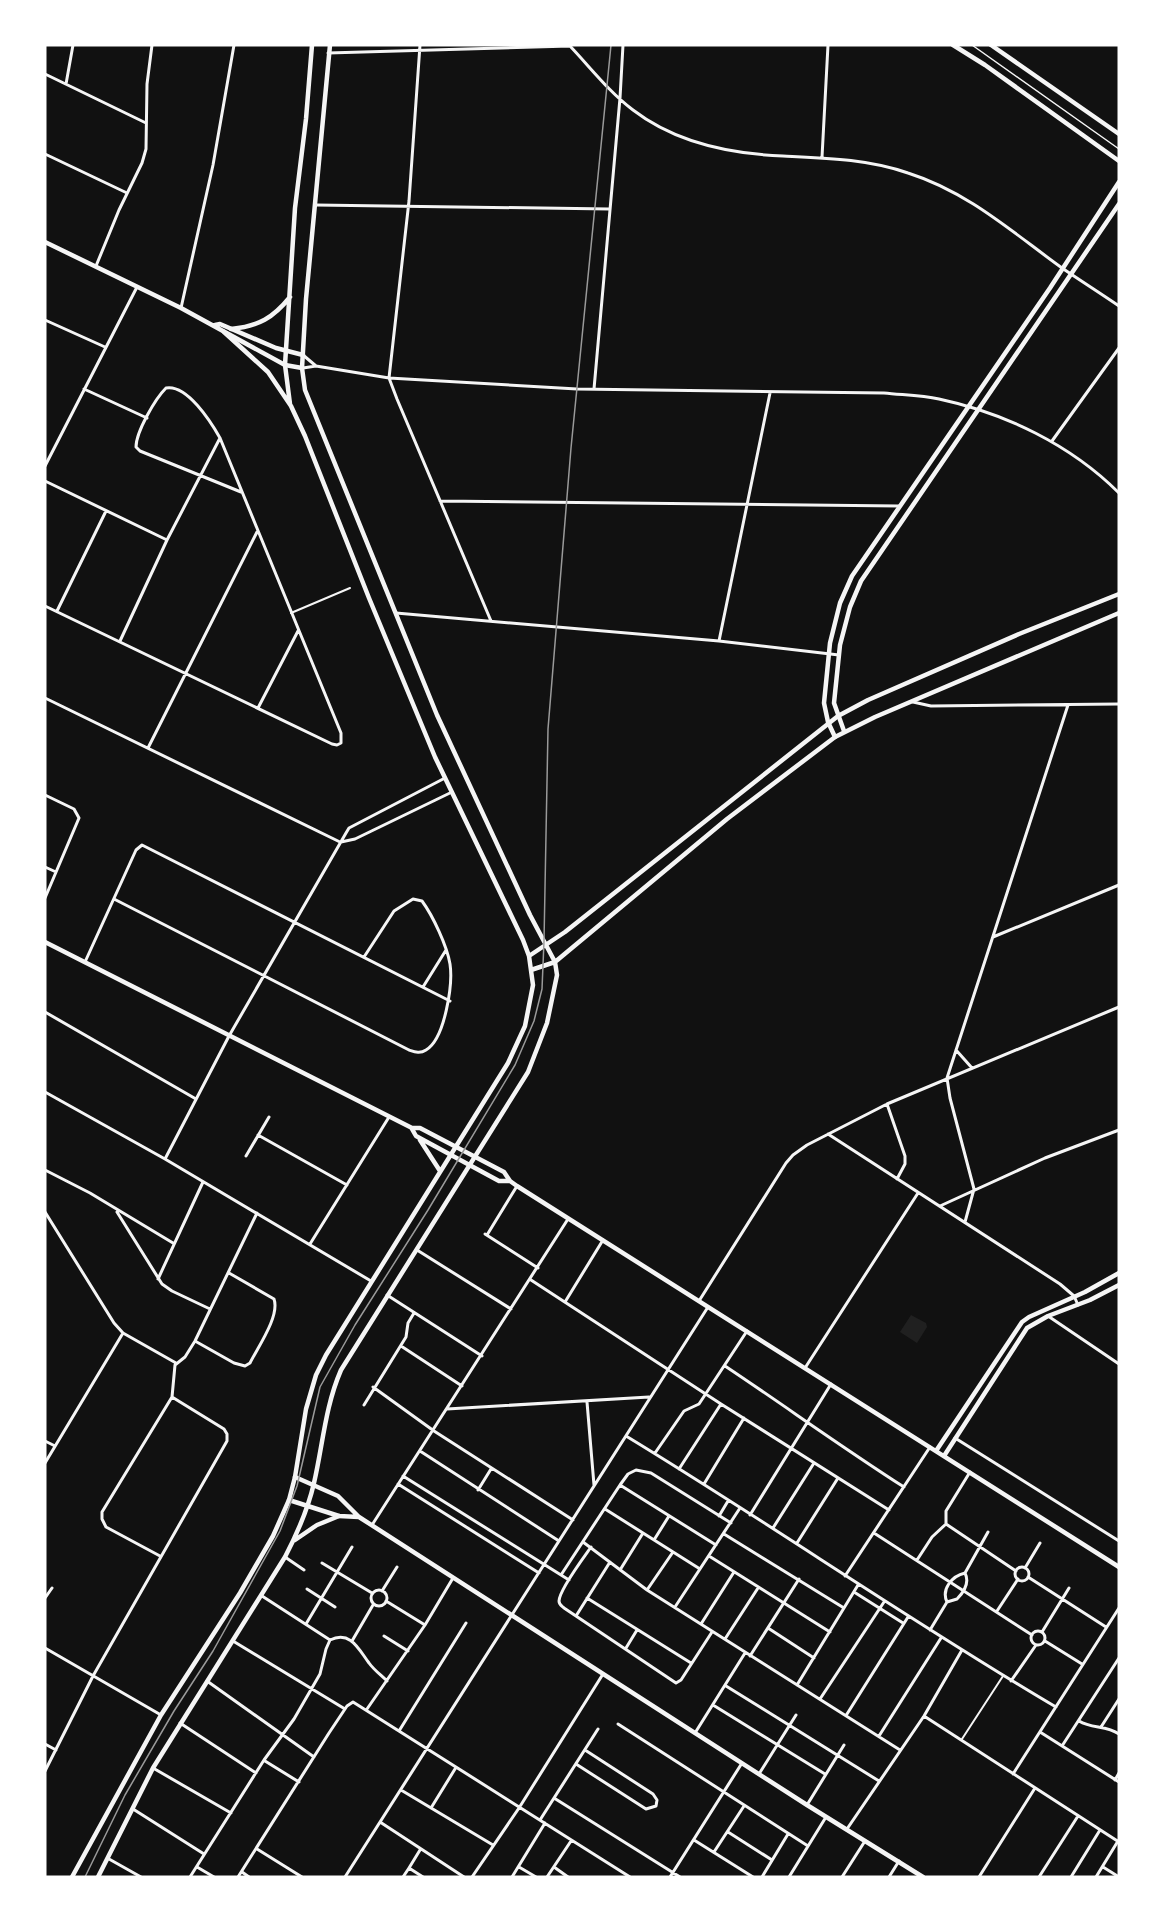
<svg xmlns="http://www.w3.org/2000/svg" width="1164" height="1922" viewBox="0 0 1164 1922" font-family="Roboto,sans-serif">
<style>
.green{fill:#202020}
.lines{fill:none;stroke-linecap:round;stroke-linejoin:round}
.service{stroke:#f5f5f5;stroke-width:1.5}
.pedestrian{stroke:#f5f5f5;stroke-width:2}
.minor{stroke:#f5f5f5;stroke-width:3}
.tertiary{stroke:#f5f5f5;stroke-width:4.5}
.secondary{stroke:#f5f5f5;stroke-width:4.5}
.tram{stroke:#9a9a9a;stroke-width:1.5}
</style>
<rect width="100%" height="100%" fill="#111"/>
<path class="green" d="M911,1315L926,1323L927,1327L917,1343L900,1332Z"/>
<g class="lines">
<path class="service" d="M972,45L1119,149"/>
<path class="pedestrian" d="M291,613L350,588
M962,1739L1003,1676"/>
<path class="minor" d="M420,45L409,201L389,378L397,399L491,621
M569,45C590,67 609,92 633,110C676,143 731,154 783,156C825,158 868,159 908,173C968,192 1012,232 1062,268C1081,281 1100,293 1119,306
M328,53L570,46
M45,74L146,123
M66,84L73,45
M45,154L127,193
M822,157L828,45
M316,205L609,209
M96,266L119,210L142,163L146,149L147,84L152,45
M181,308L213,165L234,45
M45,320L105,347
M303,355L316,366
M303,368L316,366L389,378L577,389L884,393C902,395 921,395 939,399C1005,413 1071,445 1119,493
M84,389L147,418
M594,389L620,98L623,45
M1052,441L1119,348
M45,466L137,287
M45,481L167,540
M440,501L899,506
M45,606L332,744L337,745L341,743V733L220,438C211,422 187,384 166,388C155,399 136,432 136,447L140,451L241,492
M57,611L106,511
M396,613L719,641L839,655
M120,641L167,540L220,438
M719,641L770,393
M45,698L340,842
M913,702L931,706L1119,704
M258,708L298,631
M148,748L257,532
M45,795L74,809L79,818L45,898
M341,842L355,839L452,792
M45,867L56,872
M114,899L409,1050C415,1052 420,1054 426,1050C445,1039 453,984 450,964C447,946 433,916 422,901L413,899L394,911L364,957
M993,937L1119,885
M85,962L136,850L142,845L450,1001
M423,987L446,950
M45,1012L196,1099
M956,1050L972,1068
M45,1092L165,1159L371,1281
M887,1104L905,1156V1164L897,1179
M828,1134L1060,1284L1074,1296L1078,1305
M258,1135L347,1185
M246,1156L269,1117
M165,1159L229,1036L346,833L349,828L445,778
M45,1170L90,1193L173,1243
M940,1206L1045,1158L1119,1130
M45,1212L114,1323L123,1333L176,1363
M117,1212L162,1284L172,1291L210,1309
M965,1222L974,1189L950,1098L947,1078L1068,705
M485,1234L538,1268
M487,1235L517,1186
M310,1244L389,1117
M417,1250L511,1309
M158,1279L203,1182
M531,1280L721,1404L889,1510
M387,1295L482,1356
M699,1301L786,1163L793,1155L807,1145L887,1104L1119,1007
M565,1302L603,1240
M1048,1316L1119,1364
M195,1341L234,1363L245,1366L250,1363C258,1347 280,1316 274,1299L229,1273
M401,1346L462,1386
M725,1366C785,1406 843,1448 904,1487
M805,1368L918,1193
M373,1387L434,1431L573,1520
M587,1402L594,1485
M364,1405L406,1337L408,1323L414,1313
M447,1409L649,1397
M626,1436C771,1524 910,1621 1056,1707
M955,1438L1119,1541
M45,1441L55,1446
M420,1451L559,1541
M655,1453L684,1411L699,1404L747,1331
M45,1463L123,1333
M679,1469L721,1404
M403,1476L569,1580
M398,1484L539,1573
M704,1484L744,1418
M620,1485L716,1545
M478,1490L491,1469
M605,1509L700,1569
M750,1515L831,1384
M719,1516L728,1501
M946,1524L1016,1571
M372,1525L568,1219
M773,1528L814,1463
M874,1533L1032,1635
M724,1534L844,1608
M654,1540L669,1516
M583,1542L647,1590L900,1750
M797,1543L838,1478
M591,1547C584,1557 559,1590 559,1601C559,1605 562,1606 564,1608L676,1683L681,1680L712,1632
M160,1556L106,1527L102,1519V1512L172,1397L175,1365L185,1357L195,1341L257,1213
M709,1556L830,1632
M285,1557L304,1570
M917,1560L932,1537L946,1524V1511L970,1472
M322,1563L372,1593
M1015 1574a7 7 0 1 1 14 0a7 7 0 1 1-14 0Z
M1025,1568L1040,1543
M620,1570L643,1533
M561,1575L620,1485L628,1474L636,1470L651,1473L731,1523
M845,1576L930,1447
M1028,1577L1106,1627
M307,1589L335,1607
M371 1598a8 8 0 1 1 16 0a8 8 0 1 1-16 0Z
M647,1590L673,1552
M382,1591L397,1567
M854,1592L903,1623
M262,1596L330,1640
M45,1598L52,1588
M587,1598L691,1663
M386,1601L425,1625
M947,1602L957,1599C964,1592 970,1583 965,1573
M675,1607L740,1508
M997,1611L1018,1579
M576,1616L610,1562
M306,1624L352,1547
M701,1624L734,1572
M768,1628L814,1658
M930,1630L947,1602C941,1589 952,1576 965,1573L988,1532
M1031 1638a7 7 0 1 1 14 0a7 7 0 1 1-14 0Z
M1042,1632L1069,1588
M384,1636L408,1651
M725,1639L758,1588
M233,1641L345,1709
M352,1641L373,1605
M1045,1641L1082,1664
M45,1648L161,1715
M626,1648L637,1630
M750,1656L799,1579
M207,1681L314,1757
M1011,1681L1036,1645
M797,1685L858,1585
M726,1686L879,1781
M820,1699L884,1602
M713,1705L825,1774
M367,1709L425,1625L453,1578
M847,1714L908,1617
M924,1716L1119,1842
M1079,1721C1092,1729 1106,1725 1119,1734
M180,1723L256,1773
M618,1724L808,1846
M1101,1727L1119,1699
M399,1731L466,1623
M1040,1732L1119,1782
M695,1733L745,1653
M879,1736L941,1638
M45,1744L56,1750
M1062,1746L1119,1658
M265,1761L299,1782
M576,1764L646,1809L656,1806L657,1800L653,1794L585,1750
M153,1768L231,1813
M45,1771L93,1676L227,1441V1434L224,1429L172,1397
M759,1774L796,1715
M1013,1774L1119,1608
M1115,1780L1119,1773
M401,1790L493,1845
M554,1798L680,1877
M807,1805L844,1745
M431,1808L455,1769
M133,1809L204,1854
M540,1820L598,1729
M380,1822L464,1877
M847,1829L924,1716L962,1650
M728,1832L772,1860
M694,1840L753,1877
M257,1849L302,1877
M714,1852L744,1806
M109,1859L141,1877
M197,1867L214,1877
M519,1867L536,1877
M554,1867L568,1877
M1103,1867L1119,1877
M409,1868L420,1850
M242,1872L249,1877
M190,1877L264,1760L294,1719L320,1674L326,1649L330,1640C351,1630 359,1650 369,1663C374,1670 381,1675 387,1681
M238,1877L329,1733L347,1706L353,1702L630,1877
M345,1877L708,1307
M403,1877L409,1868L423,1877
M472,1877L519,1808L603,1674
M512,1877L545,1823
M547,1877L571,1841
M670,1877L742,1763
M762,1877L788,1834
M789,1877L826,1817
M842,1877L865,1841
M889,1877L899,1861
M979,1877L1035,1788
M1039,1877L1078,1816
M1071,1877L1100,1830
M1096,1877L1118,1841"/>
<path class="tertiary" d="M45,242L181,308L285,365L302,368
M215,325L220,324L276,348L303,355
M844,731L834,703L840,645L850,607L861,581L1119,204
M835,737L828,722L824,703L830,643L840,603L852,576L1050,288L1119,182
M295,1477L338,1496L359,1517L807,1805L923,1877
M289,1500L339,1516L359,1517"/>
<path class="secondary" d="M953,45L985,65L1119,161
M991,45L1119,134
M231,329C259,326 273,318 290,297
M290,404L285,365L295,208L306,119L312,45
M45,942L412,1128H420L504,1172L510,1181L517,1186L1119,1567
M529,956L565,932L838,716L868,700L1019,634L1119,594
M531,970L555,962L727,819L835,737L875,717L1119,613
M412,1129L416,1136L499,1181H510
M420,1140L440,1171
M936,1451L1022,1322L1029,1317L1085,1292L1119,1273
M944,1456L1027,1328L1048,1316L1090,1300L1119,1285
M295,1540L317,1525L339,1516
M72,1877L161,1715L240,1593L273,1536L289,1500L295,1477L306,1409L316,1375L326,1355L508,1063L525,1026L533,985L529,956L523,940L435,757L369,598L305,436L291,406L268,372L224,332
M98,1877L153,1768L285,1557C297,1534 308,1509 314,1483C323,1444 325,1407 341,1370L528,1072L547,1023L557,975L555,962L530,915L437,715L305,390L302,368L306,299L330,45"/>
<path class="tram" d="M85,1877L125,1795L174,1711L213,1651L280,1531L297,1486L320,1387L355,1325L428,1210L515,1065L534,1021L542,989L544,941L548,729L571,448L611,45"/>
</g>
<rect width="1164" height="1922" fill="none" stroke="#ffffff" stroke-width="93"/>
</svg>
